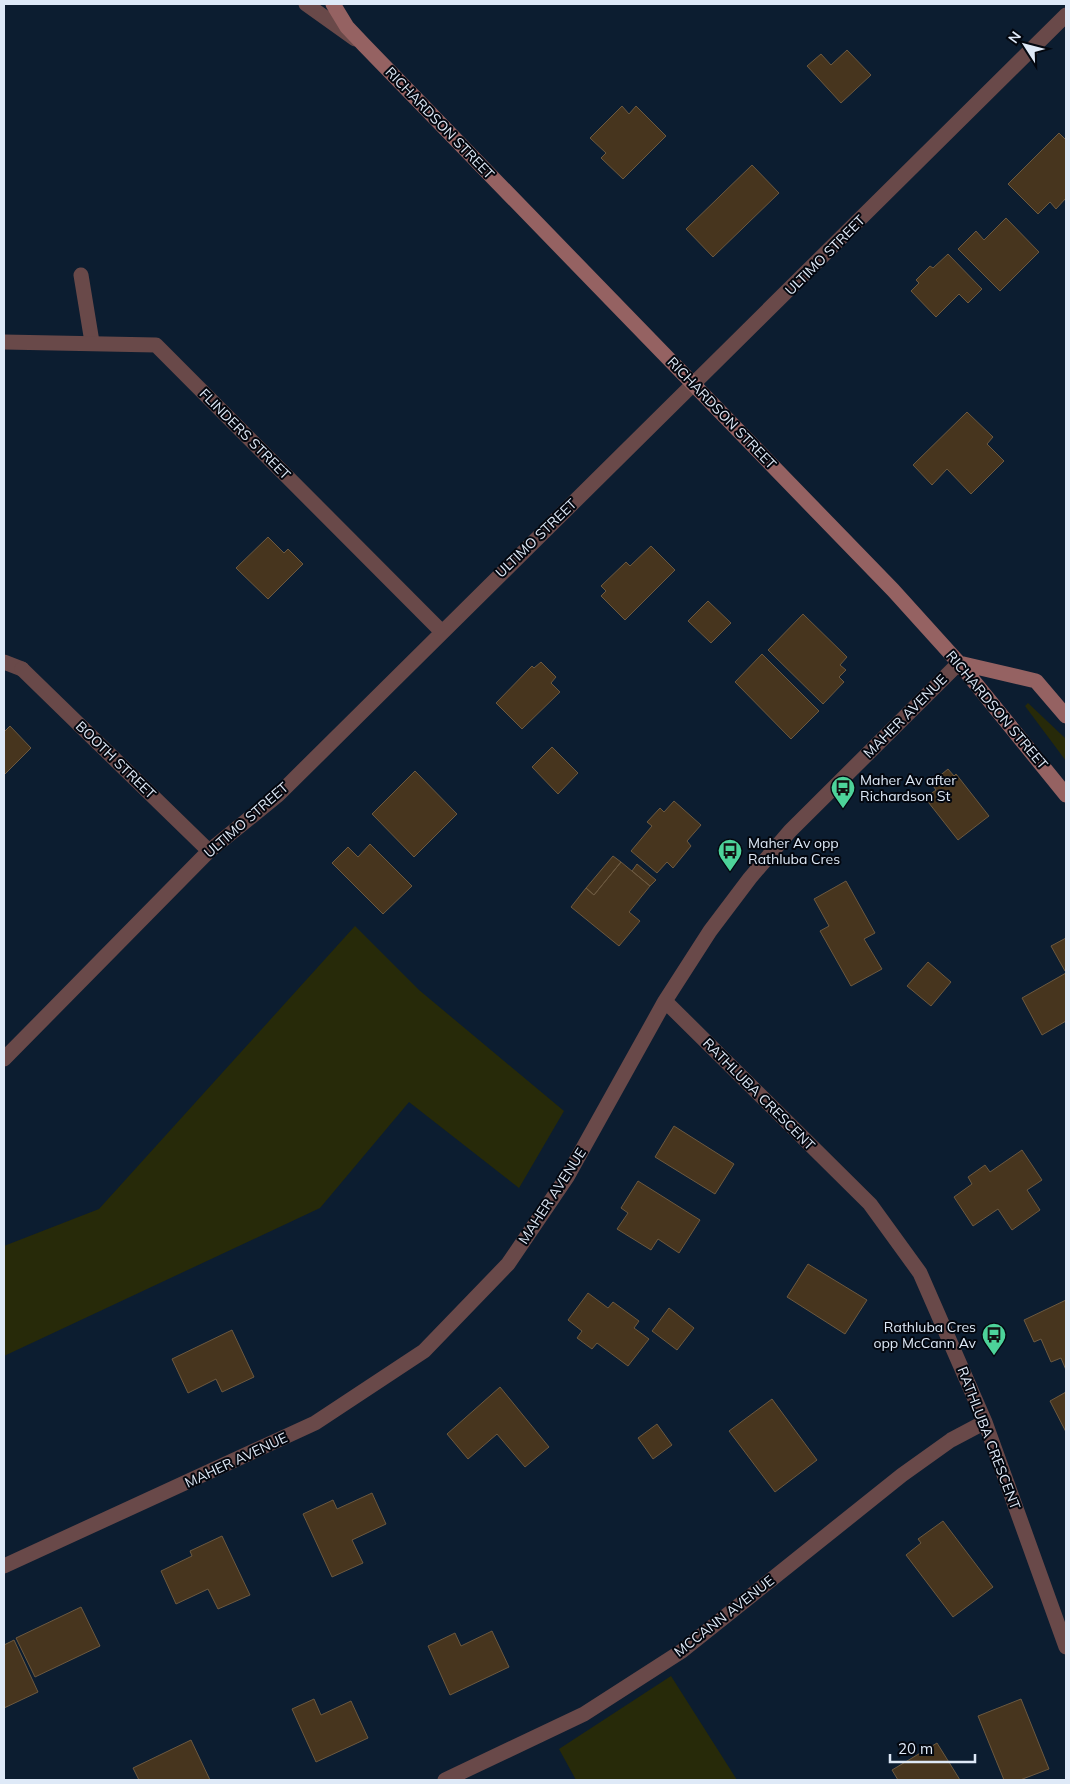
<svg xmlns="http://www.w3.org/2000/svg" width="1070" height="1784" viewBox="0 0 1070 1784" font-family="Mulish,sans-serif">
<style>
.green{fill:#272a09}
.building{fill:#47351e;stroke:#6c5940}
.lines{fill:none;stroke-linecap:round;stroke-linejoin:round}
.lane{stroke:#694949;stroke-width:15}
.street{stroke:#694949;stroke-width:15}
.secondary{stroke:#956262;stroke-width:15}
.labels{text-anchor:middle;stroke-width:4;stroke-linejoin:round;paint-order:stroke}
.street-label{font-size:14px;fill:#dee9f7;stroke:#03070f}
.poi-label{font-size:14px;fill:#dee9f7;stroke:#03070f;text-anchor:start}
</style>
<rect width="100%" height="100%" fill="#0c1d30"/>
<path class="green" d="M1028,703L1066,739V761L1025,706Z
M355,926L419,990L564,1111L519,1188L409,1102L320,1208L4,1356V1246L99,1209Z
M671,1676L737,1780H576L559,1749Z"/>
<path class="building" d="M847,50L871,75L841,103L807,66L821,54L831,65Z
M622,106L629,114L636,106L666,136L623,179L601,158L606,153L590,138Z
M1059,133L1066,140V198L1056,209L1050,202L1038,214L1008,184Z
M752,165L779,193L713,257L686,229Z
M1006,218L1039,252L1000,291L958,249L976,231L984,240Z
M948,254L982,289L968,303L959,294L936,317L911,291L919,283L916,280L930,266L933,268Z
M967,412L993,437L987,444L1004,461L971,494L947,469L932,485L913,465Z
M268,537L284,553L288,549L303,564L268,599L236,568Z
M651,546L675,570L625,620L601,596L606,591L601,586L626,562L630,566Z
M708,601L731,623L711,643L688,621Z
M803,614L847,657L840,665L846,670L839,677L844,682L823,704L768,650Z
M762,654L819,711L791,739L735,682Z
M541,662L556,677L551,683L560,692L522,729L496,703L532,666L534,668Z
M10,726L31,748L4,775V732Z
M552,747L578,773L558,794L532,767Z
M948,769L954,776L956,774L989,816L958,840L925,798L936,790L931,783Z
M415,771L457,814L414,857L372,814Z
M674,801L701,825L687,841L691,846L673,868L667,862L657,873L631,851L652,826L647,822L660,808L664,812Z
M370,844L412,886L383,914L332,863L348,847L358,857Z
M613,856L621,862L594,895L586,888Z
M621,862L650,886L629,912L640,921L619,946L571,907L586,888L594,895Z
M637,864L656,880L650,886L632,871Z
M846,881L875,933L864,939L882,969L851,986L820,931L829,926L814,899Z
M1066,938V970L1065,971L1051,946Z
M928,962L951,982L931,1006L907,986Z
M1066,973V1021L1042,1035L1022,998Z
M674,1126L734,1164L715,1194L655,1157Z
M1022,1150L1042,1180L1027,1190L1040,1210L1012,1230L998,1209L973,1226L954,1197L972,1184L968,1177L985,1165L990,1172Z
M638,1181L700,1220L679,1253L658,1239L651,1250L617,1229L628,1213L621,1208Z
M808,1264L867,1300L845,1334L787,1297Z
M588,1293L608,1308L613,1302L639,1321L634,1328L649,1339L628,1366L597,1343L592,1349L577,1338L582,1331L568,1320Z
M1066,1300V1370L1061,1358L1051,1362L1041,1339L1034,1342L1024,1320Z
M669,1308L694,1328L677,1350L652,1331Z
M232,1330L254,1377L222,1392L216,1379L188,1393L172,1359Z
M500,1387L549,1447L525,1467L497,1434L468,1459L447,1434Z
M1066,1392V1432L1050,1401Z
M772,1399L817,1460L775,1492L729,1431Z
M657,1424L672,1445L653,1459L638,1438Z
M372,1493L386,1524L352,1540L363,1563L332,1577L303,1514L333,1500L337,1509Z
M943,1521L993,1587L953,1617L906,1555L921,1543L918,1539Z
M222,1536L250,1595L218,1609L208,1589L176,1604L161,1571L192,1556L190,1551Z
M81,1607L100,1646L35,1677L16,1638Z
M492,1631L509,1667L450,1695L428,1646L455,1633L461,1646Z
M14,1640L38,1692L4,1708V1645Z
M314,1699L321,1715L351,1701L368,1738L316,1762L292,1709Z
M1021,1699L1049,1769L1020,1780H1004L978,1716Z
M191,1740L210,1780H139L133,1768Z
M937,1743L960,1780H898L892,1770Z"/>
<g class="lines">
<path class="lane" d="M81,275L92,342
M4,662L22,669"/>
<path class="street" d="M306,4L355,39
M4,342L156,345L441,631
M22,669L209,851
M665,1001L870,1204L920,1273L985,1422L1066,1647
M4,1059L209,851L278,795L1066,15
M4,1566L315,1423L424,1351L508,1264L567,1177L665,1001L710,931L750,878L790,831L959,663
M445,1780L584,1714L682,1651L902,1475L951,1440L985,1422"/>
<path class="secondary" d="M333,4L347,27L364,45L893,590L959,663L1066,795
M959,663L1036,681L1066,716"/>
</g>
<defs>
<symbol id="bus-pin" viewBox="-11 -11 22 30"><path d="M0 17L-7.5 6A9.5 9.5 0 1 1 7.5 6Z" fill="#4dd39a" stroke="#03070f"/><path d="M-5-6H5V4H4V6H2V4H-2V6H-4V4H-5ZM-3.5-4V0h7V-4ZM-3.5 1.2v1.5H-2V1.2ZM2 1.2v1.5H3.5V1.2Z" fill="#111"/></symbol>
</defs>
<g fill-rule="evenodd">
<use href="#bus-pin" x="829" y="774" width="28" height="38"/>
<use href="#bus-pin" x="716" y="837" width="28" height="38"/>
<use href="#bus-pin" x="980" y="1321" width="28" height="38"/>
</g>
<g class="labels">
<g class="street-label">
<text transform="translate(440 123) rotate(46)" y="5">RICHARDSON STREET</text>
<text transform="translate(825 255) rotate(-45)" y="5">ULTIMO STREET</text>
<text transform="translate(722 413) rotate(46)" y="5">RICHARDSON STREET</text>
<text transform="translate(245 434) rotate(45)" y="5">FLINDERS STREET</text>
<text transform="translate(536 538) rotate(-44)" y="5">ULTIMO STREET</text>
<text transform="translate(997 710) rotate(50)" y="5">RICHARDSON STREET</text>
<text transform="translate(905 716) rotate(-45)" y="5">MAHER AVENUE</text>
<text transform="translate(116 760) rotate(44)" y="5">BOOTH STREET</text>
<text transform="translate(246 820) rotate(-41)" y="5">ULTIMO STREET</text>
<text transform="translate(759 1094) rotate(45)" y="5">RATHLUBA CRESCENT</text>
<text transform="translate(552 1196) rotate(-57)" y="5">MAHER AVENUE</text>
<text transform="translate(989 1438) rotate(69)" y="5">RATHLUBA CRESCENT</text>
<text transform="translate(236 1460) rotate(-25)" y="5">MAHER AVENUE</text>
<text transform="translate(724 1616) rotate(-38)" y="5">MCCANN AVENUE</text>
</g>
<g class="poi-label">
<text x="860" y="785">Maher Av after<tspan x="860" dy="16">Richardson St</tspan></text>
<text x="748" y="848">Maher Av opp<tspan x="748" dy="16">Rathluba Cres</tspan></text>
<text x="976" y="1332" text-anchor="end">Rathluba Cres<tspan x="976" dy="16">opp McCann Av</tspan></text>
</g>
</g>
<rect width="1070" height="1784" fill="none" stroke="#dee9f7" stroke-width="10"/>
<g transform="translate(1025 45) rotate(306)" stroke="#03070f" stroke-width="4" paint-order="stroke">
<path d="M0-4L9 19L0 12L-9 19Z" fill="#dee9f7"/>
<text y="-8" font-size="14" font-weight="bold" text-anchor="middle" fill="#dee9f7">N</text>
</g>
<path d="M890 1754v8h85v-8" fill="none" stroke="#dee9f7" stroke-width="2.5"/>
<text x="898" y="1754" font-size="15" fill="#dee9f7" stroke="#03070f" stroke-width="4" paint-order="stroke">20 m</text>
</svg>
